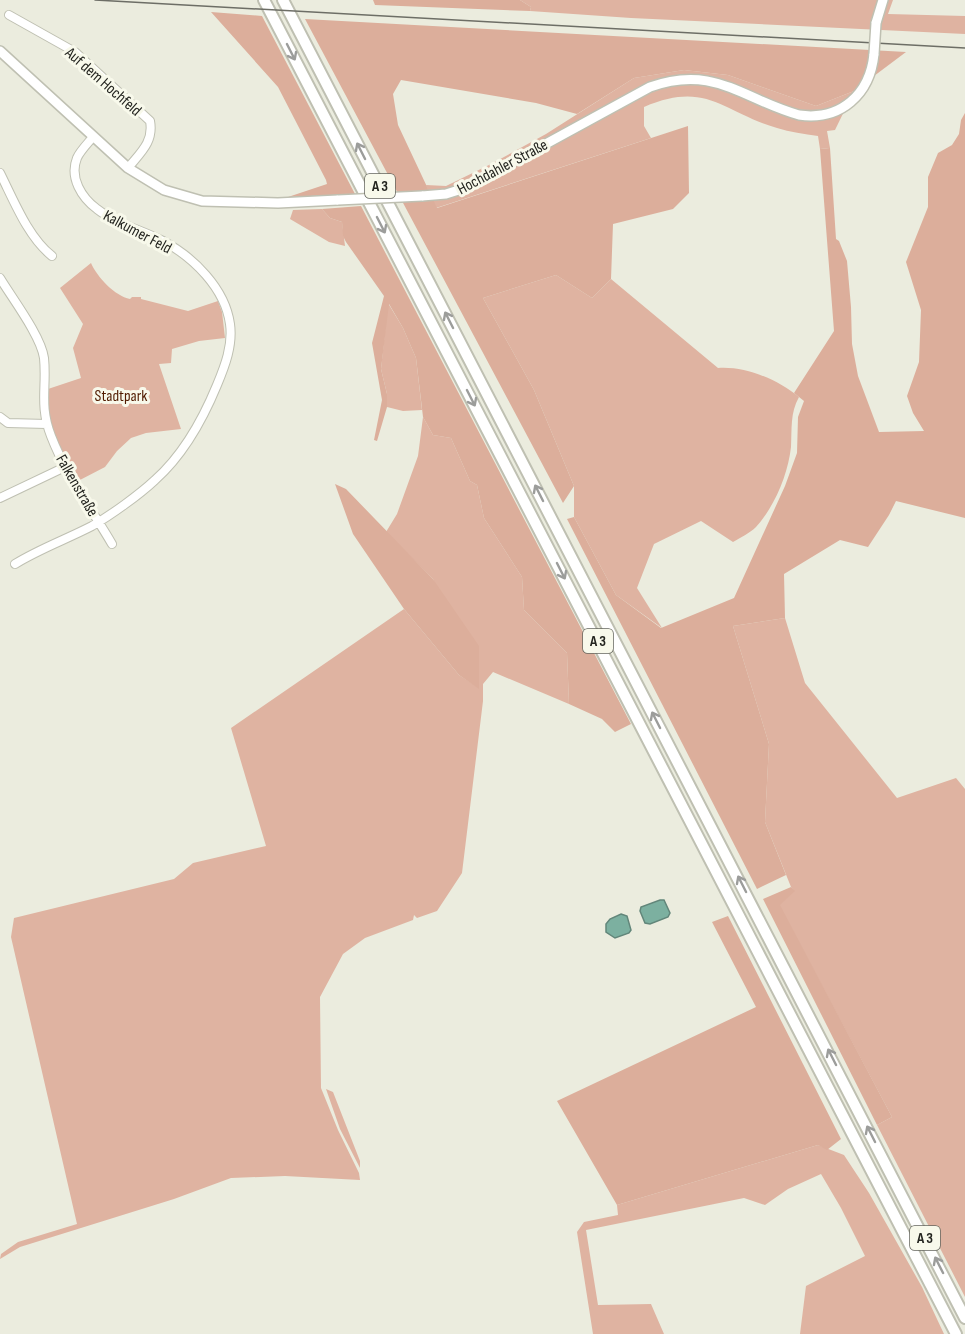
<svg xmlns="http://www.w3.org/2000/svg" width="965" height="1334" viewBox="0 0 965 1334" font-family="'Sofia Sans Condensed',sans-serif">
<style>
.green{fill:#dfb3a1}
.forest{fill:#dcae9b}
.water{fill:#7cb0a0;stroke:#62867a;stroke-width:1.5}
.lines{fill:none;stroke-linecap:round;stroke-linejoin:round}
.minor-casing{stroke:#bfc0b2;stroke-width:10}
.major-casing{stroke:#bfc0b2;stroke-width:12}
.highway-casing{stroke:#bfc0b2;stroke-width:14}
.minor{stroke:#fff;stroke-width:8}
.major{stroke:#fff;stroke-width:9}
.highway{stroke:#fff;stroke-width:10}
.rail{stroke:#6d6e66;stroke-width:1.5}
.major-bridge-casing{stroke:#bfc0b2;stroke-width:12;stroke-linecap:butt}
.major-bridge{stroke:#fff;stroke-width:9}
.oneway{stroke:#9c9d9b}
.labels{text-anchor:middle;stroke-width:6;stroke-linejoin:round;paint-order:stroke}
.shield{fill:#f8f9eb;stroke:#64655d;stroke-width:1.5}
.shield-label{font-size:15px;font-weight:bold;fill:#242520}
.street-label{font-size:16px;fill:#242520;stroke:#f8f9eb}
.park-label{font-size:16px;fill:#511b00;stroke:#f8f9eb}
</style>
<rect width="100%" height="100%" fill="#ebecde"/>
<path class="green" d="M520,0H893L888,14L965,16V34L631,18L530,11L531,7Z
M684,70L728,75L816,106L854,91L835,130L827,131L830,148L820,149L818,136C804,134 790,132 777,128C722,112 707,80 644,107V126L651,138L436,208L426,185L446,186L491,164L546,134L634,78Z
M322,209L330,218L342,222L345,246L329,242L290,219L293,210Z
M91,263C97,277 115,296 130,299L132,297H141V299L188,311L218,301L222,312L225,338L199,341L172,349L171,363L159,364L181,429L146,433L131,438L117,451L105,467L78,481C64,453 42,421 48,389L81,378L73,348L83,324L60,288Z
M556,275L592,298L611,279L718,368C745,366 777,379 799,397C790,413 792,429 791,447C788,474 775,506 756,527C750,533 740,538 733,542L701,521L654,544L637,588L662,628L616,595L574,517V486L534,390L483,298Z
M388,303L403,328L416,358L422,410L403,411L387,407V394L381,369Z
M423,417L433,435L451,438L470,481L477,485L484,518L522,577L524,610L567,653L569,704L493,672L483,684V701L462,873L437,911L417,918L414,915L413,920L365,938L343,954L320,997L321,1088L338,1130L359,1173L360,1180L285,1176L231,1178L174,1199L20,1247L0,1259L1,1254L18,1242L77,1224L11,937L14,918L174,879L193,863L266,846L231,728L404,609L459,675L479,688L433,579L386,532L397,514L418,456Z
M785,618L805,683L897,798L956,778L965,789V1297L877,1125L892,1117L779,905L794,891L791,887L765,822L769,744L733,626Z
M326,1089L333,1092L360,1161V1168L340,1129Z
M818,1145L844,1155L869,1193L922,1287L944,1334H800L806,1286L865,1256L841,1208L821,1174L788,1189L765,1205L744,1198L586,1230L598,1305L651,1304L664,1334H593L577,1232L584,1222L618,1215L617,1205Z"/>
<path class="forest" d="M373,0H520L531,7L530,11L375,5Z
M211,12L262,16L355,194L288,197L327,184L326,180L278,87Z
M305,19L906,52L854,91L816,106L728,75L684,70L634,78L577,114L536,103L401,80L393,94L398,125L437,208L688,126L689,193L673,209L613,224L611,279L592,298L556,275L483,298L534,390L574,486L563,503Z
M965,113V518L896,501L889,515L868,547L840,540L784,574L785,618L733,626L769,744L765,822L786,875L757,889L567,519L574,517L616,595L661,628L734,598L785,486L797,453L798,417L804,401L794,393L834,331L820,149L830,148L836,239L839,241L847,261L851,307L852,344L858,376L879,432L924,431L913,413L907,396L919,362L921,310L906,262L928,207V177L938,153L952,145L959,134L961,120Z
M361,206L631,724L615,732L602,719L569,704L567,653L524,610L522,577L484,518L477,485L470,481L451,438L433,435L423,417L416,358L403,328L389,304L381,369L387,394V407L377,441L374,440L382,400L372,343L384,296L346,242L343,236L342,222L330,218L322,209Z
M335,484L346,489L433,579L479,646V689L459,675L404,609L353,534Z
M791,887L795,891L780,905L892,1117L877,1125L763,899Z
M728,916L841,1139L827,1150L818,1145L617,1205L557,1101L756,1007L712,922Z"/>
<path class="water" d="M660,900H664L670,913L668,917L650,924L645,923L640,911L641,907Z
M621,914L627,916L631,930L629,933L615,938L606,932V924L610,919Z"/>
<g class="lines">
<defs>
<path id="minor" d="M9,15L75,52L150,121C154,142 140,153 128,168
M0,173C14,201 28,237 52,256
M0,278C12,298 41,336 44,358C47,387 39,405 51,436C66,475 91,508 112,544
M0,417L8,423L47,424
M0,498L65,467
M15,564C39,549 67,539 92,526C111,515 139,495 155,480C182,456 203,419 217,385C225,366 233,345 230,324C225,288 193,257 163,241C142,230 116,224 97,209C82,198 69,178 77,158C80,151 88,143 93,137"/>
<path id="major" d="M876,23L883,0
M0,51L128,168L164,190L202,201L278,203L338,200
M422,196L446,194L465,188L650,87C714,64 742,99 799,115C841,121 870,94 874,54"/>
<path id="highway" d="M264,0L956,1334
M283,0L965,1318"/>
</defs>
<use href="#minor" class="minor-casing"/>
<use href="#major" class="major-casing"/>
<use href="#highway" class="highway-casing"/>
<use href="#minor" class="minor"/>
<use href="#major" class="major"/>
<use href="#highway" class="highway"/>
<path class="rail" d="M95,0L965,48"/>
<defs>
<path id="major-bridge" d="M874,54L876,23
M338,200L422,196"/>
</defs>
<use href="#major-bridge" class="major-bridge-casing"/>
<use href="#major-bridge" class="major-bridge"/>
</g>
<defs><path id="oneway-shaft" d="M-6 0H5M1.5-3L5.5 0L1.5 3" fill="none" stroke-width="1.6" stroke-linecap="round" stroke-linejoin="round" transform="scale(1.5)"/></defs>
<g class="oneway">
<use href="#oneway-shaft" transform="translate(291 52) rotate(63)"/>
<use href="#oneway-shaft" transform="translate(361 151) rotate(-117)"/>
<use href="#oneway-shaft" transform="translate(381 225) rotate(63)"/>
<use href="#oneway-shaft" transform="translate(449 320) rotate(-117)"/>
<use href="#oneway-shaft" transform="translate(471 398) rotate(63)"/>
<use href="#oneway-shaft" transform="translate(539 493) rotate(-117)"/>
<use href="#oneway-shaft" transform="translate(561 571) rotate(63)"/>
<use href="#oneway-shaft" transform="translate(656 720) rotate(-117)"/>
<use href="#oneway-shaft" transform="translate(742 884) rotate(-117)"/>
<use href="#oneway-shaft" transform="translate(832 1057) rotate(-117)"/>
<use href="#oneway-shaft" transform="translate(871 1134) rotate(-117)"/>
<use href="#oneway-shaft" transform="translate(939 1265) rotate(-117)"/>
</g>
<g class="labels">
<g class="shield">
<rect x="365" y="174" width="30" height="24" rx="4.5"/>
<rect x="583" y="629" width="30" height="24" rx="4.5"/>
<rect x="910" y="1226" width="30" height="24" rx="4.5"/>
</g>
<g class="shield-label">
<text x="380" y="191">A 3</text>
<text x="598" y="646">A 3</text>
<text x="925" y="1243">A 3</text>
</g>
<g class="street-label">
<text transform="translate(104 81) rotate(41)" y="6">Auf dem Hochfeld</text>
<text transform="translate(502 166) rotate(-28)" y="6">Hochdahler Straße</text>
<text transform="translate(138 231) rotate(28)" y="6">Kalkumer Feld</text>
<text transform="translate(78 485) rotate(60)" y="6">Falkenstraße</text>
</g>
<g class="park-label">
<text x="121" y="401">Stadtpark</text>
</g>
</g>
</svg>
